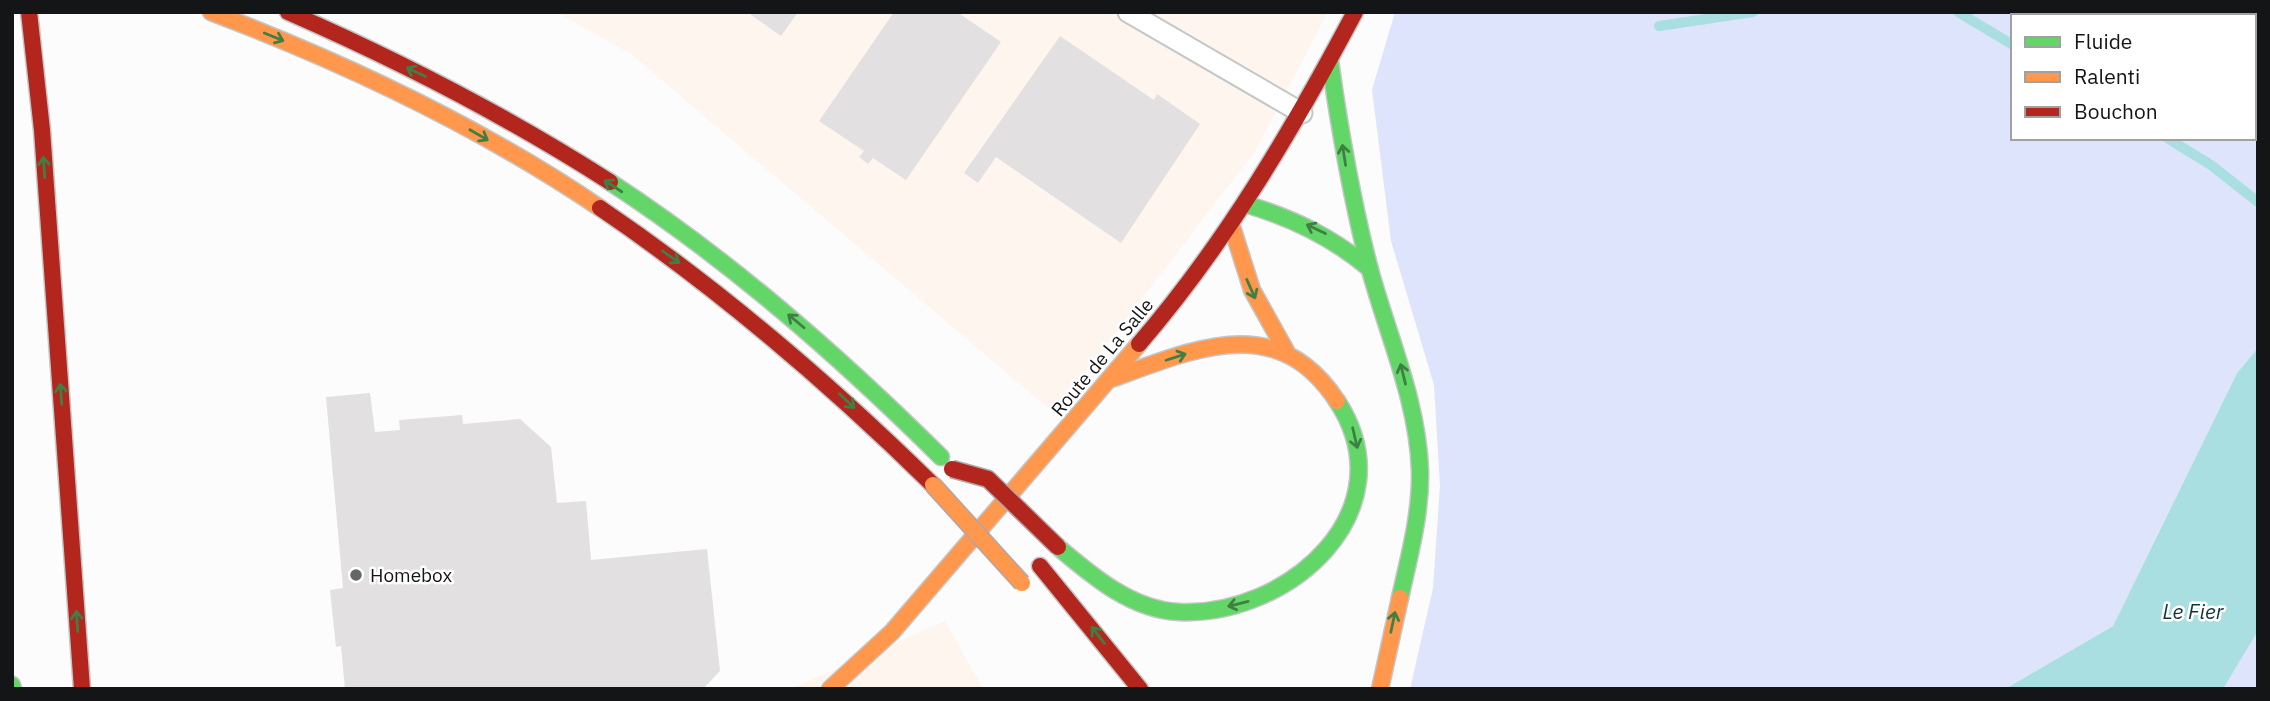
<svg xmlns="http://www.w3.org/2000/svg" width="2270" height="701" viewBox="0 0 2270 701" font-family="'IBM Plex Sans',sans-serif">
<style>
.industrial{fill:#fdf5ee}
.green{fill:#dde4fc;fill-rule:evenodd}
.water{fill:#a9dfe1}
.lines{fill:none;stroke-linecap:round;stroke-linejoin:round}
.stream{stroke:#a9dfe1;stroke-width:10}
.building{fill:#e2e0e0}
.lane-casing{stroke:#c5c6c7;stroke-width:23}
.fast-casing{stroke:#c5c6c7;stroke-width:19}
.slow-casing{stroke:#c5c6c7;stroke-width:19}
.jam-casing{stroke:#c5c6c7;stroke-width:19}
.lane{stroke:#fff;stroke-width:19}
.fast{stroke:#63d668;stroke-width:16}
.slow{stroke:#ff974d;stroke-width:16}
.jam{stroke:#b3261e;stroke-width:16}
.slow-bridge-casing{stroke:#b0a6a9;stroke-width:19;stroke-linecap:butt}
.jam-bridge-casing{stroke:#b0a6a9;stroke-width:19;stroke-linecap:butt}
.slow-bridge{stroke:#ff974d;stroke-width:16}
.jam-bridge{stroke:#b3261e;stroke-width:16}
.oneway{stroke:#3f7f44}
.poi-dot{fill:#656668;stroke:#fff;stroke-width:2.5}
.labels{text-anchor:middle;stroke-width:5;stroke-linejoin:round;paint-order:stroke}
.street-label{font-size:19px;fill:#141517;stroke:#fff}
.poi-label{font-size:19px;fill:#141517;stroke:#fff;text-anchor:start}
.water-label{font-size:21px;font-style:italic;fill:#103737;stroke:#fff}
</style>
<rect width="100%" height="100%" fill="#fcfcfd"/>
<path class="industrial" d="M556,12H1328L1256,150L1054,413L631,54Z
M945,621L983,689H790Z"/>
<path class="green" d="M1395,12H2258V348L2237,373L2113,626L2005,689H1410L1433,588L1440,486L1434,385L1391,241L1372,90ZM2013,16H2254V138H2013Z
M2258,631V689H2223Z"/>
<path class="water" d="M2258,348V631L2223,689H2005L2113,626L2237,373Z"/>
<g class="lines">
<path class="stream" d="M1958,12L2013,45
M1659,26L1753,12
M2167,138L2211,165L2258,202"/>
</g>
<path class="building" d="M747,12H798L781,36Z
M894,12H957L1001,42L906,180L873,158L868,164L859,157L864,151L819,121Z
M1060,36L1151,98L1154,100L1157,94L1200,124L1121,243L996,157L978,183L964,173Z
M370,393L375,432L400,430L399,420L462,415L463,424L520,419L551,447L557,503L586,501L591,560L707,549L720,671L703,689H345L341,646L336,647L330,590L343,588L326,397Z"/>
<g class="lines">
<defs>
<path id="lane" d="M1128,12L1302,113"/>
<path id="fast" d="M1330,61C1340,132 1352,201 1370,270C1388,336 1418,402 1420,471C1421,514 1409,557 1400,598
M610,182C731,261 839,356 941,457
M1245,204C1292,218 1332,237 1370,269
M1058,547C1092,576 1132,610 1179,612C1288,617 1409,511 1337,401
M12,685L13,689"/>
<path id="slow" d="M211,12C348,64 479,126 600,208
M1231,224L1252,290L1286,351
M1111,379C1195,349 1277,310 1337,401
M830,689L892,632L1139,344
M1380,689L1400,598"/>
<path id="jam" d="M29,12L42,130L82,689
M288,12C400,61 507,116 610,182
M600,208C721,290 829,383 933,485
M1139,344C1226,243 1293,129 1355,12
M1040,566L1140,689"/>
</defs>
<use href="#lane" class="lane-casing"/>
<use href="#fast" class="fast-casing"/>
<use href="#slow" class="slow-casing"/>
<use href="#jam" class="jam-casing"/>
<use href="#lane" class="lane"/>
<use href="#fast" class="fast"/>
<use href="#slow" class="slow"/>
<use href="#jam" class="jam"/>
<defs>
<path id="slow-bridge" d="M933,485L1022,583"/>
<path id="jam-bridge" d="M952,469L988,479L1058,547"/>
</defs>
<use href="#slow-bridge" class="slow-bridge-casing"/>
<use href="#jam-bridge" class="jam-bridge-casing"/>
<use href="#slow-bridge" class="slow-bridge"/>
<use href="#jam-bridge" class="jam-bridge"/>
</g>
<defs><path id="oneway-shaft" d="M-6 0H5M1.5-3L5.5 0L1.5 3" fill="none" stroke-width="1.6" stroke-linecap="round" stroke-linejoin="round" transform="scale(1.75)"/></defs>
<g class="oneway">
<use href="#oneway-shaft" transform="translate(274 37) rotate(22)"/>
<use href="#oneway-shaft" transform="translate(416 72) rotate(-154)"/>
<use href="#oneway-shaft" transform="translate(479 135) rotate(30)"/>
<use href="#oneway-shaft" transform="translate(1344 155) rotate(-99)"/>
<use href="#oneway-shaft" transform="translate(44 167) rotate(-94)"/>
<use href="#oneway-shaft" transform="translate(613 186) rotate(-147)"/>
<use href="#oneway-shaft" transform="translate(1316 229) rotate(-154)"/>
<use href="#oneway-shaft" transform="translate(671 257) rotate(35)"/>
<use href="#oneway-shaft" transform="translate(1251 289) rotate(66)"/>
<use href="#oneway-shaft" transform="translate(796 321) rotate(-140)"/>
<use href="#oneway-shaft" transform="translate(1176 357) rotate(-18)"/>
<use href="#oneway-shaft" transform="translate(1403 374) rotate(-104)"/>
<use href="#oneway-shaft" transform="translate(61 394) rotate(-94)"/>
<use href="#oneway-shaft" transform="translate(847 401) rotate(44)"/>
<use href="#oneway-shaft" transform="translate(1355 438) rotate(77)"/>
<use href="#oneway-shaft" transform="translate(1238 604) rotate(166)"/>
<use href="#oneway-shaft" transform="translate(77 621) rotate(-94)"/>
<use href="#oneway-shaft" transform="translate(1393 622) rotate(-78)"/>
<use href="#oneway-shaft" transform="translate(1098 635) rotate(-128)"/>
</g>
<circle class="poi-dot" cx="356" cy="575" r="7"/>
<g class="labels">
<g class="street-label">
<text transform="translate(1102 357) rotate(-50)" y="7">Route de La Salle</text>
</g>
<g class="poi-label">
<text x="370" y="582">Homebox</text>
</g>
<g class="water-label">
<text x="2193" y="619">Le Fier</text>
</g>
</g>
<rect width="2270" height="701" fill="none" stroke="#141517" stroke-width="28"/>
<rect x="2011" y="14" width="245" height="126" fill="#ffffff" stroke="#a1a1a2" stroke-width="2"/>
<rect x="2025" y="37" width="35" height="10" fill="#63d668" stroke="#a1a1a2" stroke-width="2"/>
<text x="2074" y="49" font-size="21" fill="#141517">Fluide</text>
<rect x="2025" y="72" width="35" height="10" fill="#ff974d" stroke="#a1a1a2" stroke-width="2"/>
<text x="2074" y="84" font-size="21" fill="#141517">Ralenti</text>
<rect x="2025" y="107" width="35" height="10" fill="#b3261e" stroke="#a1a1a2" stroke-width="2"/>
<text x="2074" y="119" font-size="21" fill="#141517">Bouchon</text>
</svg>
